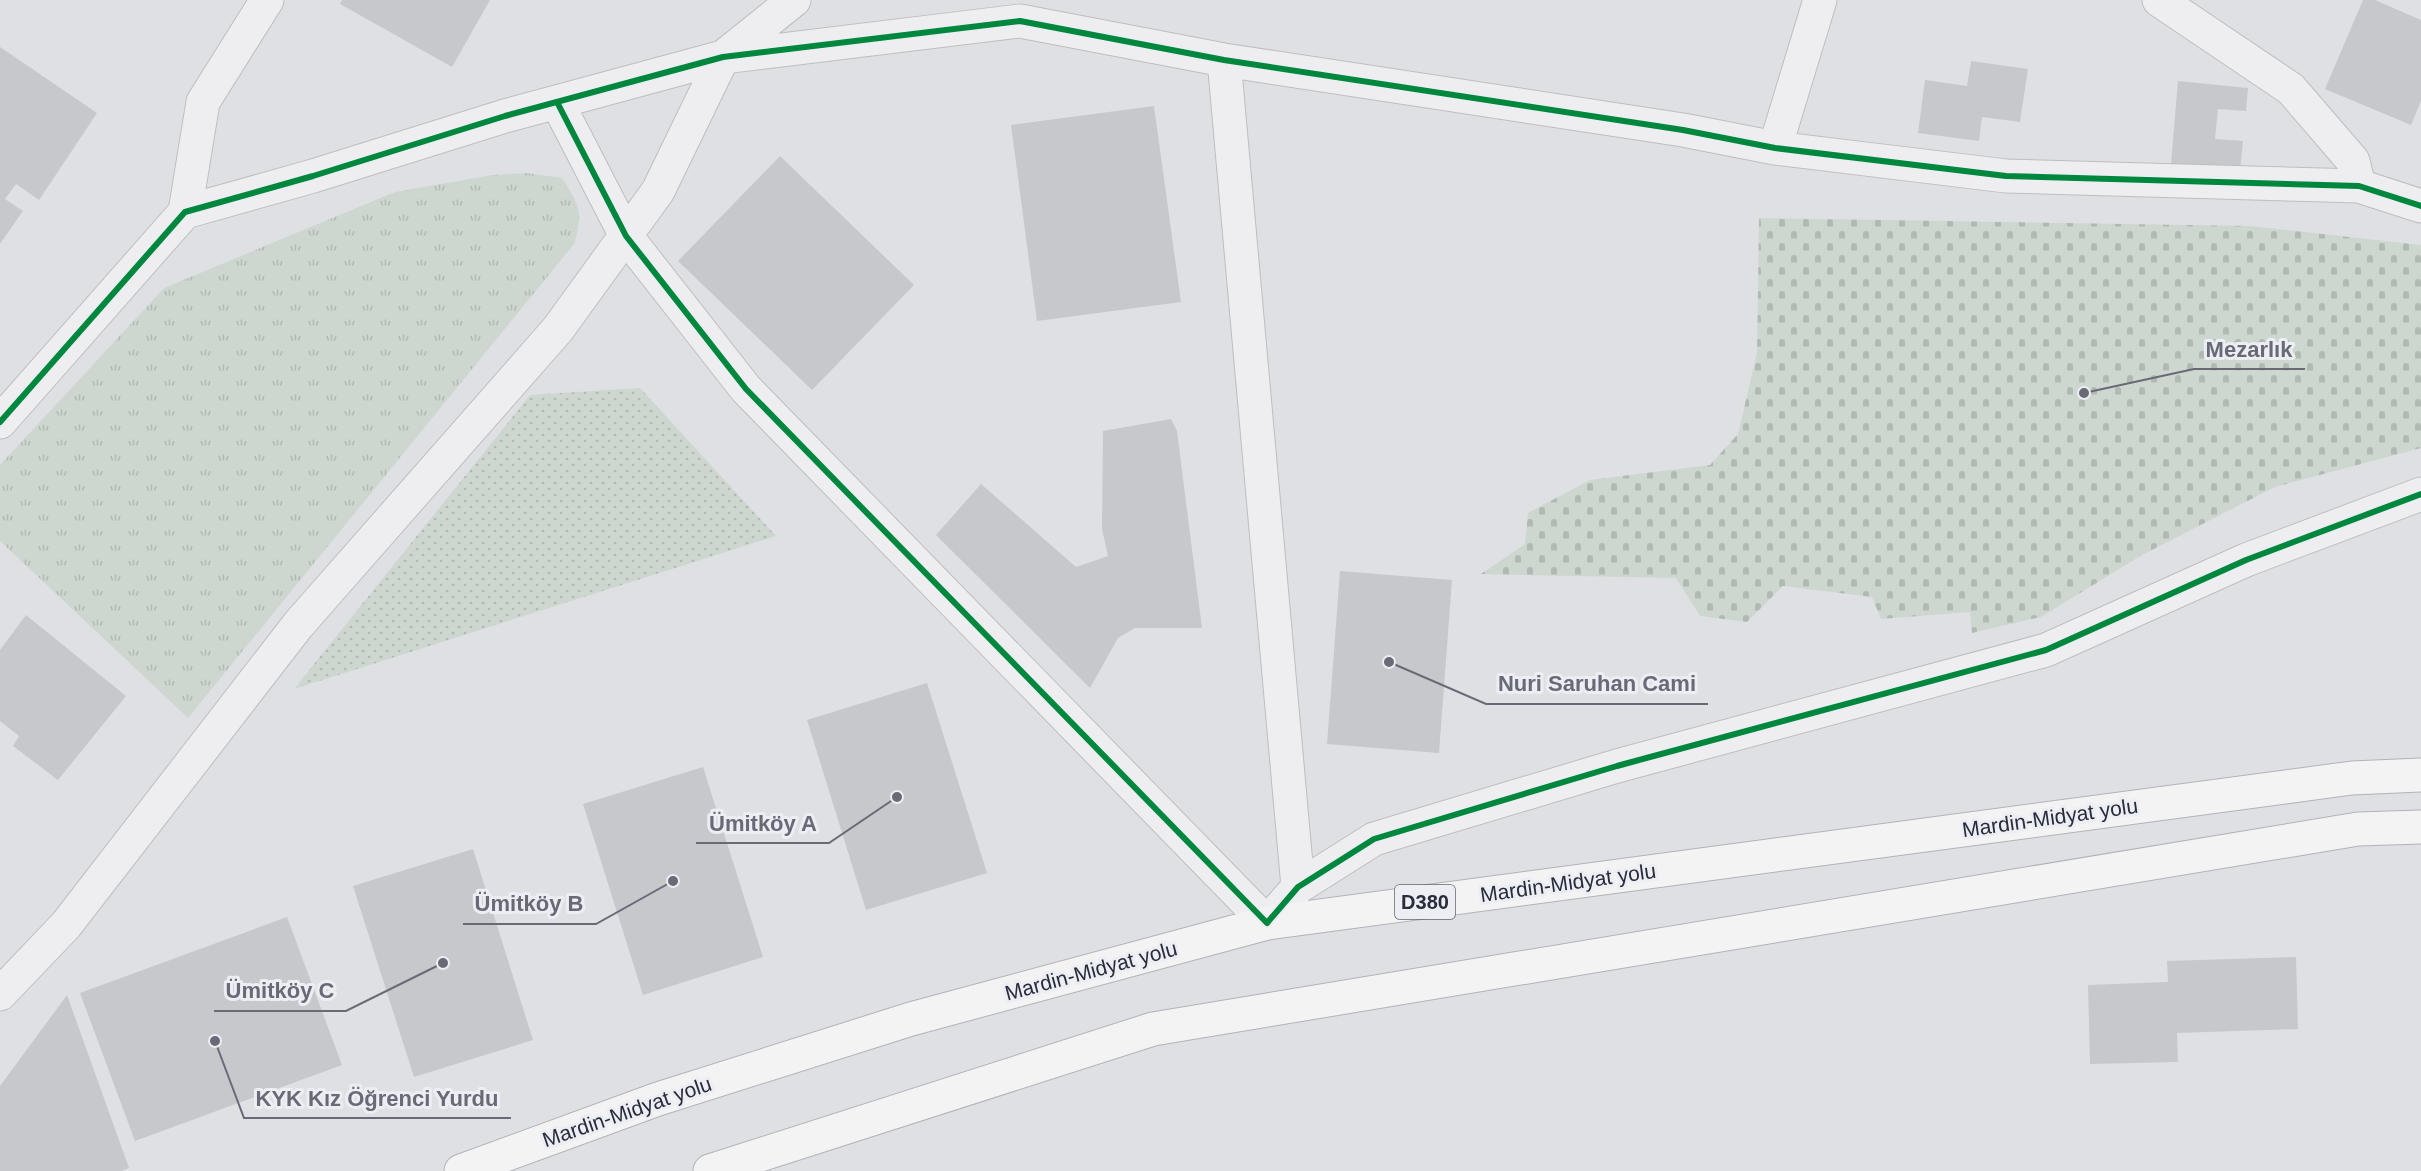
<svg xmlns="http://www.w3.org/2000/svg" width="2421" height="1171" viewBox="0 0 2421 1171" font-family="Arial,sans-serif">
<style>
.grass{fill:url(#grass-dots)}
.cemetery{fill:url(#cemetery-stones)}
.park{fill:url(#park-tufts)}
.building{fill:#c7c8cc}
.lines{fill:none;stroke-linecap:round;stroke-linejoin:round}
.minor-casing{stroke:#bdbec1;stroke-width:35}
.highway-casing{stroke:#b2b3b8;stroke-width:35}
.minor{stroke:#eeeef0;stroke-width:33}
.highway{stroke:#f3f3f4;stroke-width:33}
.cycleway-casing{stroke:#eceef3;stroke-width:10}
.cycleway{stroke:#00873e;stroke-width:6}
.labels{text-anchor:middle;stroke-width:6;stroke-linejoin:round;paint-order:stroke}
.shield{fill:#eceef3;stroke:#636672;stroke-width:1.5}
.shield-label{font-size:20px;font-weight:bold;fill:#282c3b}
.street-label{font-size:21px;fill:#282c3b;stroke:#eceef3}
.leader{fill:none;stroke:#686b76;stroke-width:2}
.callout-dot{fill:#686b76;stroke:#eceef3;stroke-width:2}
.callout-label{font-size:22px;text-anchor:middle;font-weight:bold;fill:#686b76;stroke:#eceef3;stroke-width:6;stroke-linejoin:round;paint-order:stroke}
</style>
<defs>
<pattern id="grass-dots" width="8" height="8" patternUnits="userSpaceOnUse" patternTransform="scale(1.5)"><rect width="8" height="8" fill="#ced7cf"/><path d="M2 2h.1M6 6h.1" fill="none" stroke="#b1b9b3" stroke-width="1.8" stroke-linecap="round"/></pattern>
<pattern id="cemetery-stones" width="16" height="16" patternUnits="userSpaceOnUse" patternTransform="scale(1.5)"><rect width="16" height="16" fill="#ced7cf"/><path d="M2 7V4a2 2 0 0 1 4 0v3zM10 15v-3a2 2 0 0 1 4 0v3z" fill="#b1b9b3"/></pattern>
<pattern id="park-tufts" width="24" height="20" patternUnits="userSpaceOnUse" patternTransform="scale(1.5)"><rect width="24" height="20" fill="#ced7cf"/><path d="M3 7l-1-3M5 7V3M7 7l1-3M15 17l-1-3M17 17v-4M19 17l1-3" fill="none" stroke="#b1b9b3"/></pattern>
</defs>
<rect width="100%" height="100%" fill="#dfe0e3"/>
<path class="grass" d="M640,388L776,536L294,689L530,395Z"/>
<path class="cemetery" d="M1759,218L2249,226L2421,245V448L2275,487L2142,555L2041,617L1972,633L1970,612L1881,619L1872,597L1783,586L1747,622L1700,616L1676,578L1481,574L1525,544L1528,513L1590,480L1710,465L1738,434L1757,353Z"/>
<path class="park" d="M527,173L562,178C579,205 584,212 574,244L188,718L0,541V465L164,288L395,192L493,175Z"/>
<path class="building" d="M342,0H490L452,67L340,4Z
M2363,0H2375L2421,20V101L2411,125L2325,89Z
M0,47L97,113L39,200L16,184L5,199L23,211L0,244Z
M1971,61L2028,69L2020,122L1982,117L1979,141L1918,133L1925,80L1967,86Z
M2178,81L2248,88L2246,111L2218,109L2215,139L2243,141L2240,170L2171,164Z
M1154,106L1181,302L1037,321L1011,125Z
M780,156L914,285L812,390L678,261Z
M1171,419L1177,431L1202,628H1135L1118,638L1090,688L936,535L981,484L1076,567L1108,556L1102,529L1103,431Z
M1340,571L1452,580L1439,753L1327,744Z
M26,615L126,696L58,780L13,746L19,736L0,721V650Z
M927,683L987,873L866,910L807,720Z
M703,767L763,957L643,995L583,804Z
M473,849L533,1040L414,1077L353,886Z
M287,917L342,1065L135,1141L80,993Z
M2296,957L2298,1029L2177,1033L2178,1062L2090,1064L2088,985L2168,982L2167,961Z
M67,995L129,1168L122,1171H0V1086Z"/>
<g class="lines">
<defs>
<path id="minor" d="M2159,0L2291,89L2353,161L2359,186
M1224,60L1298,887
M557,102L626,236L746,389L1267,923L1298,887L1374,839L1617,766L2046,650L2246,560L2421,494
M1775,148L1820,0
M185,212L203,102L267,0
M0,422L185,212L313,176L505,116L723,57L1020,21L1224,60L1683,130L1775,148L2006,176L2359,186L2421,206
M0,994L66,925L298,625L558,329L658,191L723,57L794,0"/>
<path id="highway" d="M461,1171L658,1099L911,1019L1267,923L2352,778L2421,775
M710,1171L1153,1029L2358,829L2421,827"/>
</defs>
<use href="#minor" class="minor-casing"/>
<use href="#highway" class="highway-casing"/>
<use href="#minor" class="minor"/>
<use href="#highway" class="highway"/>
<defs>
<path id="cycleway" d="M557,102L626,236L746,389L1267,923L1298,887L1374,839L1617,766L2046,650L2246,560L2421,494
M0,422L185,212L313,176L505,116L723,57L1020,21L1224,60L1683,130L1775,148L2006,176L2359,186L2421,206"/>
</defs>
<use href="#cycleway" class="cycleway-casing"/>
<use href="#cycleway" class="cycleway"/>
</g>
<g class="labels">
<rect class="shield" x="1395" y="885" width="60" height="34" rx="4.5"/>
<g class="shield-label">
<text x="1425" y="909">D380</text>
</g>
<g class="street-label">
<text transform="translate(2050 818) rotate(-8)" y="7">Mardin-Midyat yolu</text>
<text transform="translate(1568 883) rotate(-8)" y="7">Mardin-Midyat yolu</text>
<text transform="translate(1091 971) rotate(-15)" y="7">Mardin-Midyat yolu</text>
<text transform="translate(627 1112) rotate(-19)" y="7">Mardin-Midyat yolu</text>
</g>
</g>
<path class="leader" d="M2084 393L2194 369H2305M1389 662L1486 704H1708M897 797L829 843H696M673 881L596 924H463M443 963L346 1011H214M215 1041L244 1118H511"/>
<g class="callout-dot">
<circle cx="2084" cy="393" r="6"/>
<circle cx="1389" cy="662" r="6"/>
<circle cx="897" cy="797" r="6"/>
<circle cx="673" cy="881" r="6"/>
<circle cx="443" cy="963" r="6"/>
<circle cx="215" cy="1041" r="6"/>
</g>
<g class="callout-label">
<text x="2249" y="357">Mezarlık</text>
<text x="1597" y="691">Nuri Saruhan Cami</text>
<text x="763" y="831">Ümitköy A</text>
<text x="529" y="911">Ümitköy B</text>
<text x="280" y="998">Ümitköy C</text>
<text x="377" y="1106">KYK Kız Öğrenci Yurdu</text>
</g>
</svg>
